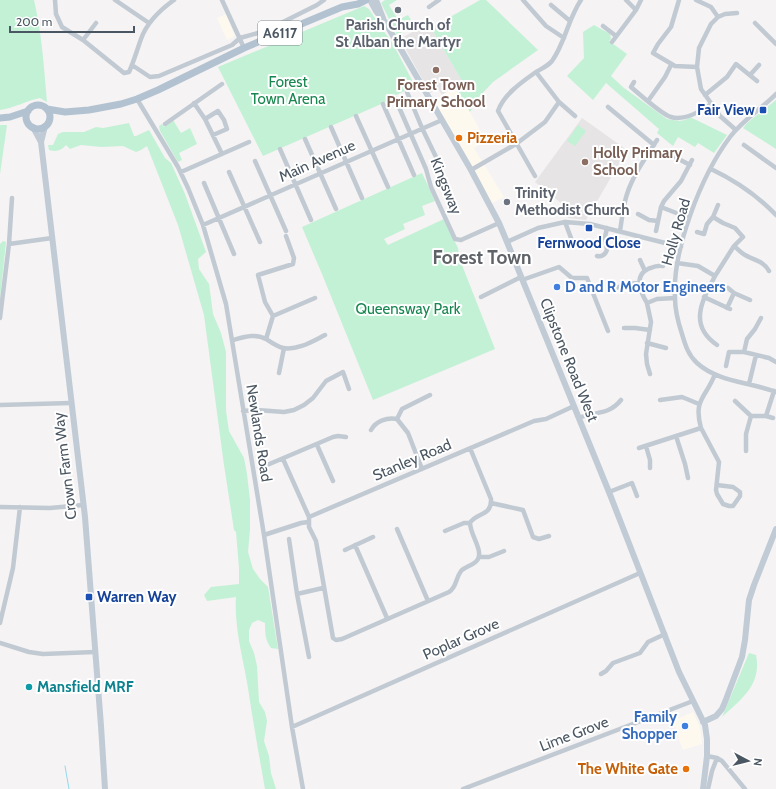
<svg xmlns="http://www.w3.org/2000/svg" width="776" height="789" viewBox="0 0 776 789" font-family="Cabin,sans-serif">
<style>
.commercial{fill:#fdf9ef}
.education{fill:#e6e4e5}
.green{fill:#c3f1d5}
.lines{fill:none;stroke-linecap:round;stroke-linejoin:round}
.stream{stroke:#90daee;stroke-width:1}
.street{stroke:#c1cad2;stroke-width:4.5}
.secondary{stroke:#c1cbd6;stroke-width:6}
.primary{stroke:#b3c2d1;stroke-width:7}
.worship-dot{fill:#6b7280;stroke:#fff;stroke-width:1.5}
.education-dot{fill:#8d6e63;stroke:#fff;stroke-width:1.5}
.transit-dot{fill:#1a4fb4;stroke:#fff;stroke-width:1.5}
.food-dot{fill:#e8710a;stroke:#fff;stroke-width:1.5}
.shop-dot{fill:#3f7fe0;stroke:#fff;stroke-width:1.5}
.culture-dot{fill:#0f9aa8;stroke:#fff;stroke-width:1.5}
.labels{text-anchor:middle;stroke-width:4;stroke-linejoin:round;paint-order:stroke}
.shield{fill:#fff;stroke:#808990;stroke-width:1}
.shield-label{font-size:14px;font-weight:bold;fill:#4a5661}
.worship-label{font-size:15px;font-weight:bold;fill:#5b616d;stroke:#fff}
.park-label{font-size:15px;fill:#17864f;stroke:#fff}
.education-label{font-size:15px;font-weight:bold;fill:#785e54;stroke:#fff}
.transit-label{font-size:15px;font-weight:bold;fill:#164399;stroke:#fff;text-anchor:end}
.food-label{font-size:15px;font-weight:bold;fill:#c56008;stroke:#fff;text-anchor:start}
.street-label{font-size:15px;fill:#4a5661;stroke:#fff}
.shop-label{font-size:15px;font-weight:bold;fill:#366cbe;stroke:#fff;text-anchor:start}
.culture-label{font-size:15px;font-weight:bold;fill:#0d838f;stroke:#fff;text-anchor:start}
.district-label{font-size:19px;font-weight:bold;fill:#5f6368;stroke:#fff}
</style>
<rect width="100%" height="100%" fill="#f5f3f3"/>
<path class="commercial" d="M226,14L235,36L227,40L217,18Z
M455,85L486,141L474,148L504,197L491,204L434,101Z
M693,712L700,727L702,744L683,750L672,721Z"/>
<path class="education" d="M426,24L431,28L462,81L442,95L438,89L430,93L400,39Z
M582,118L627,150L586,220L568,218L567,208L535,182Z"/>
<path class="green" d="M0,0H34C42,34 44,68 47,102L40,98C26,101 14,108 0,110Z
M385,0H397L389,5L398,20L408,15L414,25L397,35L381,3Z
M480,0H486L538,50L493,82L479,97L470,112L455,85L462,81L431,28Z
M364,6L369,9L382,29L392,42L415,86L390,98L388,101L263,156L218,67Z
M594,25L610,34L611,39L609,41L627,54L611,76L624,88L667,119L679,121L685,120L690,117L727,135L714,153L698,143L695,147L678,137L673,146L657,133L659,129L606,83L593,100L567,76L584,58L583,32Z
M776,100V149L743,128L747,123Z
M173,120L181,133L190,128L197,144L179,153L182,160L178,162L160,131L159,126L162,124L164,127Z
M129,123L134,136H136L149,130L165,158L171,163L185,194L206,252L198,259L199,269L209,284L213,314L221,333L226,352V411L229,431L244,458L247,474L250,500V530L248,552L253,569L260,579L268,587L278,649L271,648C265,640 265,632 265,623L258,620L252,623L249,630V641L254,653L257,666L259,702L265,712L267,721L264,741L269,756L271,773L276,789H265C259,755 253,722 248,688C243,657 234,628 236,597L207,601L204,595L211,587L239,584V568L236,532L234,530L224,465L204,315L178,225L147,146L141,150L136,152L123,146L101,147L81,145L70,149L66,145C61,151 56,152 49,150L48,145H53L58,134L63,132H84L96,127L103,128Z
M0,125H7L0,174Z
M578,125L586,131L575,146L567,141Z
M422,173L435,201L422,206L425,215L403,224L405,229L384,239L388,245L444,219L458,248L460,260L495,349L373,400L322,274L302,227Z
M3,241L6,242L0,299V244Z
M749,653L756,655C762,684 742,699 722,717Z"/>
<g class="lines">
<path class="stream" d="M65,766L69,789"/>
<path class="street" d="M55,0L56,14L62,27L83,40L124,73L129,72C134,61 137,50 141,39C147,22 160,10 174,0
M115,0L149,23
M222,0L244,48
M523,0L546,26L564,38
M626,0L636,10
M679,0L671,27L658,44L653,53L675,66L697,67
M696,0L711,7L718,17
M551,5L570,21
M429,7L439,0
M755,23L776,44
M603,26L616,36
M83,40L96,23
M612,42L636,10L641,0
M132,65L150,77L159,76L232,45L240,38L265,31L317,5L324,0
M536,72L559,102L575,116
M750,75L759,65
M634,82L631,87C639,94 663,115 671,117C684,121 701,111 711,104
M407,92L422,128L436,157
M776,94C761,109 743,120 730,137C701,176 672,250 675,298C675,311 678,322 682,334C685,344 688,355 697,363C718,382 750,382 776,392
M705,95L727,77L736,64L757,81
M395,98L426,169L431,187L455,239L461,240L499,223
M137,99L178,167L188,188L203,225L226,304L264,535L292,727L303,789
M648,101L665,77L671,65
M194,103L205,119L222,154
M383,104L414,175
M608,107L654,145
M356,116L388,187
M205,119L218,111L224,120L227,129L213,135
M165,124L222,84
M331,127L362,198
M736,130L720,116L701,89L697,67L699,48L711,24L718,17L725,14L737,13
M305,139L336,209
M744,145L776,168
M280,149L311,220
M671,155L690,165
M255,161L286,231
M711,169C734,180 758,196 776,215
M471,170L516,144L545,122L559,102
M181,172L249,142
M229,172L260,242
M535,176L498,111C504,94 522,82 536,72C541,69 548,66 552,61C565,43 568,19 581,0
M204,183L234,254
M638,214L649,220L658,221
M713,217L718,205
M689,218L661,207L664,201L681,181L692,160
M565,222L574,246
M203,225L442,120
M620,231C622,219 623,206 627,194C633,175 646,157 657,140
M656,231L661,207
M697,232L704,234L707,224L713,217L723,223L735,228L743,237L734,246L715,276
M507,242L538,228L565,222L590,224L681,247
M9,244L52,238
M734,246C738,249 741,253 745,255C753,260 764,261 769,271
M597,256C602,257 605,255 607,250L605,237L607,228
M640,260L645,271
M677,263L698,266L715,276C702,301 688,325 717,345
M522,280L559,267L572,278H587L608,331
M728,288L734,293L750,300
M614,289L626,284L639,283
M481,297L521,277
M704,297L730,309
M647,303C641,293 633,276 648,269C653,267 657,265 663,266
M727,308L734,293
M273,316L265,302L258,275L293,264L294,258L286,236
M0,318L9,244L12,198
M761,318L755,329L747,339L744,352L769,358L776,362
M624,328H635L650,330
M266,339L273,316L315,298
M233,340C244,337 256,333 266,339C272,343 276,346 283,348C297,351 313,341 325,335
M647,343L666,348
M726,366L729,352H744
M279,373L284,348
M650,374L647,364L646,354L651,322L647,303L657,299L675,298
M715,374C706,398 693,399 701,428L719,462L716,490L717,494L723,504L729,506H733L740,496V492L733,487L717,485
M749,384L756,355
M660,400L682,397L699,404
M735,401L751,416
M0,405L71,403
M243,411L257,410L284,412L294,410L304,405L313,398L326,381L343,372L349,389
M766,416L773,418
M579,418C595,411 608,416 621,400
M397,419L402,409L430,395
M371,430C376,421 387,417 397,419L408,433L422,469
M676,436L685,464L688,478
M317,445L333,481
M646,446L650,460V468
M470,448L491,499C492,517 476,512 470,523C470,534 483,550 478,559C475,565 466,566 461,571C455,579 457,587 449,592L342,639L336,640L333,638L316,541L309,527V517L534,421L546,419L574,406
M639,448L701,428
M746,451V434L751,416H766L774,391
M283,459L309,517
M260,468L333,437L338,436L346,437
M609,492L632,483L637,496
M491,503L523,510L533,537L539,539L549,536
M0,507L50,508L83,505
M397,529L428,601
M445,531L464,523H470
M264,535L301,523L308,522
M289,539L297,594L309,657
M355,545L387,618
M345,550L373,537
M479,557H489L504,551
M297,594L323,588
M0,623L13,568L20,507
M0,643L29,652L43,654L95,652
M601,674L606,671L613,663L640,653L648,642L665,634
M292,727L640,573
M707,756L717,758L722,761L745,789
M463,789L693,701
M708,789L712,771L717,758"/>
<path class="secondary" d="M370,0L376,11L385,22L471,170L499,223L507,242L609,492L679,672L705,725L707,739V756L703,789
M376,0L383,18
M33,127L41,142L85,517L101,726L105,789
M41,142L45,126
M703,722L716,716L722,709L725,702L742,657L745,640L749,600L754,585L776,529"/>
<path class="primary" d="M26 117a12 12 0 1 1 24 0a12 12 0 1 1-24 0Z
M47,109L65,112L89,110L121,104L137,99L158,90L244,48L342,7L358,4L366,0
M0,118L10,117L28,111"/>
</g>
<g class="worship-dot">
<circle cx="398" cy="10" r="4"/>
<circle cx="507" cy="202" r="4"/>
</g>
<g class="education-dot">
<circle cx="436" cy="70" r="4"/>
<circle cx="585" cy="162" r="4"/>
</g>
<g class="transit-dot">
<rect x="759" y="106" width="8" height="8" rx="2"/>
<rect x="585" y="224" width="8" height="8" rx="2"/>
<rect x="85" y="593" width="8" height="8" rx="2"/>
</g>
<g class="food-dot">
<circle cx="459" cy="138" r="4"/>
<circle cx="686" cy="769" r="4"/>
</g>
<g class="shop-dot">
<circle cx="557" cy="287" r="4"/>
<circle cx="685" cy="726" r="4"/>
</g>
<circle class="culture-dot" cx="29" cy="687" r="4"/>
<g class="labels">
<rect class="shield" x="258" y="21" width="44" height="24" rx="3"/>
<g class="shield-label">
<text x="280" y="38">A6117</text>
</g>
<g class="worship-label">
<text x="398" y="30">Parish Church of<tspan x="398" dy="17">St Alban the Martyr</tspan></text>
<text x="515" y="198" text-anchor="start">Trinity<tspan x="515" dy="17">Methodist Church</tspan></text>
</g>
<g class="park-label">
<text x="288" y="87">Forest<tspan x="288" dy="17">Town Arena</tspan></text>
<text x="408" y="314">Queensway Park</text>
</g>
<g class="education-label">
<text x="436" y="90">Forest Town<tspan x="436" dy="17">Primary School</tspan></text>
<text x="593" y="158" text-anchor="start">Holly Primary<tspan x="593" dy="17">School</tspan></text>
</g>
<g class="transit-label">
<text x="755" y="115">Fair View</text>
<text x="589" y="248" text-anchor="middle">Fernwood Close</text>
<text x="97" y="602" text-anchor="start">Warren Way</text>
</g>
<g class="food-label">
<text x="467" y="143">Pizzeria</text>
<text x="678" y="774" text-anchor="end">The White Gate</text>
</g>
<g class="street-label">
<text transform="translate(317 161) rotate(-24)" y="5">Main Avenue</text>
<text transform="translate(446 186) rotate(68)" y="5">Kingsway</text>
<text transform="translate(676 232) rotate(-74)" y="5">Holly Road</text>
<text transform="translate(569 360) rotate(68)" y="5">Clipstone Road West</text>
<text transform="translate(259 433) rotate(81)" y="5">Newlands Road</text>
<text transform="translate(412 460) rotate(-23)" y="5">Stanley Road</text>
<text transform="translate(65 466) rotate(-97)" y="5">Crown Farm Way</text>
<text transform="translate(461 639) rotate(-24)" y="5">Poplar Grove</text>
<text transform="translate(574 734) rotate(-21)" y="5">Lime Grove</text>
</g>
<g class="shop-label">
<text x="565" y="292">D and R Motor Engineers</text>
<text x="677" y="722" text-anchor="end">Family<tspan x="677" dy="17">Shopper</tspan></text>
</g>
<g class="culture-label">
<text x="37" y="692">Mansfield MRF</text>
</g>
<g class="district-label">
<text x="482" y="264">Forest Town</text>
</g>
</g>
<g transform="translate(748 761) rotate(97)" stroke="#ffffff" stroke-width="3" paint-order="stroke">
<path d="M0-3L7 15L0 10L-7 15Z" fill="#4a5661"/>
<text y="-6" font-size="11" font-weight="bold" text-anchor="middle" fill="#4a5661">N</text>
</g>
<path d="M10 26v6h124v-6" fill="none" stroke="#4a5661" stroke-width="2"/>
<text x="16" y="26" font-size="12" fill="#4a5661" stroke="#ffffff" stroke-width="3" paint-order="stroke">200 m</text>
</svg>
